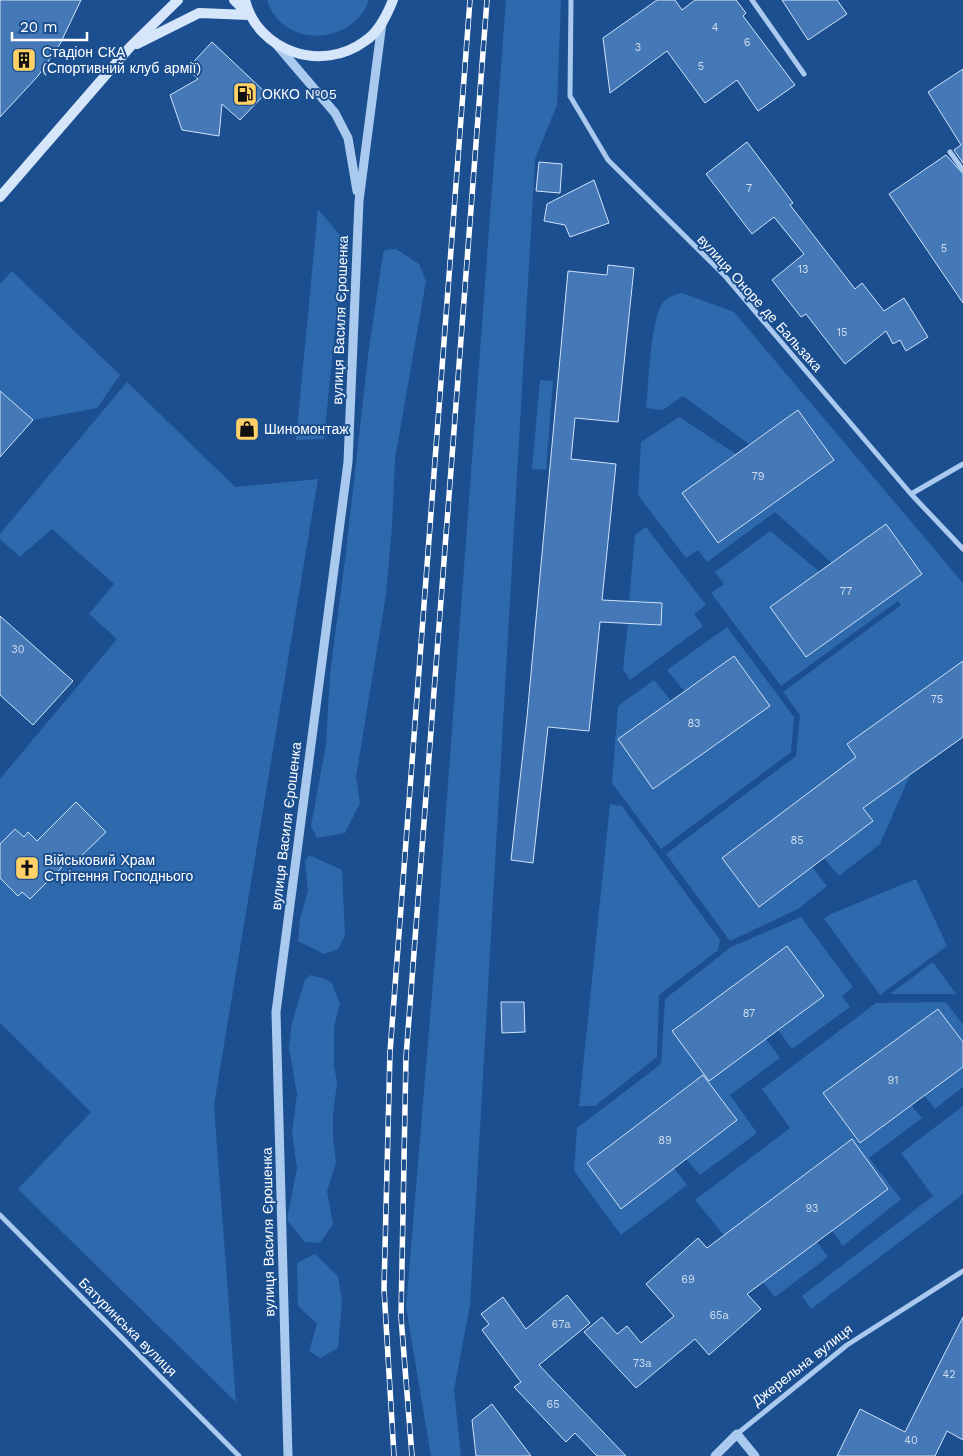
<svg xmlns="http://www.w3.org/2000/svg" width="963" height="1456" viewBox="0 0 963 1456" font-family="'Work Sans',sans-serif">
<style>
.green{fill:#2e69ad}
.building{fill:#4478b7;stroke:#cfe3fa}
.lines{fill:none;stroke-linecap:round;stroke-linejoin:round}
.minor{stroke:#a9c9ee;stroke-width:5}
.tertiary{stroke:#a9c9ee;stroke-width:9}
.secondary{stroke:#d6e6fa;stroke-width:10}
.rail-casing{stroke:#fff;stroke-width:5.5}
.rail{stroke:#1b4f8f;stroke-width:4;stroke-dasharray:11;stroke-linecap:butt}
.labels{text-anchor:middle;stroke-width:4;stroke-linejoin:round;paint-order:stroke}
.number-label{font-size:11px;fill:#d0dded}
.poi-label{font-size:14px;fill:#fff;stroke:#1b4f8f;text-anchor:start}
.street-label{font-size:14px;fill:#fff;stroke:#1b4f8f}
</style>
<rect width="100%" height="100%" fill="#1b4f8f"/>
<path class="green" d="M267,0H369C353,46 282,49 267,0Z
M506,0H561L557,105L535,159L470,1305L454,1390L461,1456H431L406,1307L436,946Z
M318,209L344,240L324,439L296,440Z
M396,249L419,264L426,281L395,459L392,526L386,594L356,777L360,803L345,833L317,838L311,826L326,744L330,674L345,560L369,348L383,254L385,250Z
M12,271L120,375L97,408L33,420L0,391V284Z
M682,293L734,312L963,583V661L847,744L883,794L910,775L880,844L839,876L824,858L873,821L836,772L722,858L759,907L812,867L827,886L798,909L730,941L666,854L796,756L800,715L783,692L901,605L898,601L781,686L711,593L724,584L715,572L770,531L820,572L770,607L806,657L922,574L886,524L832,563L775,512L707,562L698,550L686,558L638,495L641,442L679,417L736,454L682,493L718,543L834,460L798,410L749,444L683,396L663,410L646,408C649,382 650,324 662,304C666,297 675,295 682,293Z
M540,380L553,381L546,470L532,469Z
M127,382L235,487L318,479L214,1105L236,1402L18,1189L91,1112L0,1023V779L117,639L89,614L114,584L52,529L20,557L0,539V534Z
M646,527L706,605L694,614L703,626L630,680L623,669L628,623L661,625L662,603L629,601L635,535Z
M727,627L794,717L791,752L661,849L612,783L618,706L654,680L671,701L618,739L653,789L769,706L734,656L684,691L667,670Z
M610,804L622,806L720,940L718,950L659,995L657,1057L595,1106H579Z
M309,855L342,870L345,935L338,949L324,954L298,941L300,919L308,891L305,861Z
M916,879L947,946L880,995L824,919L831,914Z
M801,917L853,987L842,996L850,1007L792,1049L778,1030L824,996L787,947L766,1039L780,1058L730,1095L757,1133L700,1175L686,1159L737,1120L703,1075L587,1163L621,1209L674,1168L687,1185L621,1235L574,1171L577,1128L661,1064L665,999L731,947Z
M933,962L956,994H890Z
M310,975L325,979L332,983L340,1004L334,1027V1066L337,1082L333,1114V1139L336,1163L327,1191L333,1224L320,1243L305,1242L287,1220L297,1168L292,1132L297,1094L289,1047L292,1023L305,980Z
M946,1002L963,1025V1042L938,1009L823,1093L859,1143L911,1105L922,1118L869,1158L901,1199L843,1246L832,1231L888,1188L852,1140L735,1227L817,1242L828,1257L775,1297L695,1200L790,1128L762,1089L876,1003Z
M963,1067V1087L935,1109L924,1095Z
M963,1106V1194L811,1309L802,1296L933,1196L901,1153Z
M315,1254L338,1276L342,1302L338,1348L320,1358L309,1351L317,1324L298,1306L297,1263Z"/>
<path class="building" d="M0,0H81L60,44L38,76L0,117Z
M657,0H675L682,10L695,0H736L746,13L743,16L795,85L758,111L737,80L705,103L667,51L610,93L603,38Z
M782,0H837L847,14L808,40Z
M212,42L266,93L240,120L222,104L219,136L182,130L170,95L198,79L187,69Z
M963,69V163L954,150L961,145L928,92Z
M747,142L793,203L790,205L855,289L862,283L884,311L904,298L928,337L906,351L900,340L893,344L886,331L845,364L806,314L801,317L772,280L804,254L774,217L752,234L706,174Z
M946,155L963,174V303L889,194Z
M539,162L562,164L560,193L536,191Z
M594,180L609,223L570,237L565,225L544,221L547,204Z
M608,265L634,268L618,422L575,418L571,459L616,464L602,600L662,603L661,625L600,622L589,731L548,727L533,863L511,860L527,717L568,271L607,275Z
M0,391L33,420L0,457Z
M798,410L834,460L718,543L682,493Z
M886,524L922,574L806,657L770,607Z
M0,616L73,681L33,725L0,695Z
M734,656L770,706L653,789L618,739Z
M963,661V737L863,808L873,821L759,907L722,858L856,757L847,744Z
M76,802L106,832L77,860L73,856L30,899L22,892L18,896L0,878V844L15,829L24,837L28,832L37,841Z
M787,946L824,996L709,1081L672,1031Z
M501,1002H524L525,1032L502,1033Z
M938,1009L963,1042V1067L860,1143L823,1093Z
M703,1075L737,1120L621,1209L587,1163Z
M852,1139L888,1189L747,1294L761,1309L709,1355L695,1339L636,1388L584,1332L602,1317L617,1334L627,1326L641,1343L674,1316L646,1284L698,1238L707,1248Z
M567,1295L590,1323L539,1365L626,1456H597L575,1433L566,1442L514,1387L521,1382L482,1330L489,1324L481,1314L503,1297L526,1329Z
M963,1317V1440L947,1431L935,1456H837L860,1409L905,1432Z
M492,1404L531,1456H476L472,1420Z"/>
<g class="lines">
<path class="minor" d="M571,0L570,96L608,160L724,275L911,494L963,549
M752,0L804,74
M950,152L963,170
M911,494L963,464
M0,1215L239,1456
M737,1434L847,1345L963,1271"/>
<path class="tertiary" d="M276,44L335,113L348,138L357,191
M288,1456L276,1012L348,462L359,201L382,23
M715,1456L737,1434L755,1456"/>
<path class="secondary" d="M234,0L246,12
M245,0C258,52 322,73 365,41C379,32 387,15 393,0
M137,44L199,13L249,15
M0,197L130,47L178,0"/>
<defs>
<path id="rail" d="M394,1456L384,1289L390,1052L470,0
M412,1456L401,1317L406,1057L487,0"/>
</defs>
<use href="#rail" class="rail-casing"/>
<use href="#rail" class="rail"/>
</g>
<defs>
<symbol id="building-square" viewBox="-11 -11 22 22"><rect x="-9" y="-9" width="18" height="18" rx="4" fill="#ffd166" stroke="#1b4f8f"/><path d="M-4-6H4V6H1V3H-1V6H-4ZM-2.5-4.3h1.7v1.8h-1.7ZM.8-4.3h1.7v1.8H.8ZM-2.5-1h1.7V.8h-1.7ZM.8-1h1.7V.8H.8Z" fill="#111"/></symbol>
<symbol id="fuel-square" viewBox="-11 -11 22 22"><rect x="-9" y="-9" width="18" height="18" rx="4" fill="#ffd166" stroke="#1b4f8f"/><path d="M-5.5-6h7V0h2V4h1.3V-2.5L3-4.5l.8-.8L6-3V5H2.5V1h-1V6h-7ZM-4.2-4.7v3.2H.2V-4.7Z" fill="#111"/></symbol>
<symbol id="shop-square" viewBox="-11 -11 22 22"><rect x="-9" y="-9" width="18" height="18" rx="4" fill="#ffd166" stroke="#1b4f8f"/><path d="M-5-2.5h2.3a2.7 3.5 0 0 1 5.4 0H5L5.5 6h-11ZM-1.5-2.5h3a1.5 2.3 0 0 0-3 0Z" fill="#111"/></symbol>
<symbol id="church-square" viewBox="-11 -11 22 22"><rect x="-9" y="-9" width="18" height="18" rx="4" fill="#ffd166" stroke="#1b4f8f"/><path d="M-1.2-6h2.4v3.5h3.3v2.4h-3.3V6h-2.4V-.1h-3.3v-2.4h3.3Z" fill="#111"/></symbol>
</defs>
<g fill-rule="evenodd">
<use href="#building-square" x="10" y="46" width="28" height="28"/>
<use href="#fuel-square" x="231" y="80" width="28" height="28"/>
<use href="#shop-square" x="233" y="415" width="28" height="28"/>
<use href="#church-square" x="13" y="854" width="28" height="28"/>
</g>
<g class="labels">
<g class="number-label">
<text x="715" y="31">4</text>
<text x="747" y="46">6</text>
<text x="638" y="51">3</text>
<text x="701" y="70">5</text>
<text x="749" y="192">7</text>
<text x="944" y="252">5</text>
<text x="803" y="273">13</text>
<text x="842" y="336">15</text>
<text x="758" y="480">79</text>
<text x="846" y="595">77</text>
<text x="18" y="653">30</text>
<text x="937" y="703">75</text>
<text x="694" y="727">83</text>
<text x="797" y="844">85</text>
<text x="749" y="1017">87</text>
<text x="893" y="1084">91</text>
<text x="665" y="1144">89</text>
<text x="812" y="1212">93</text>
<text x="688" y="1283">69</text>
<text x="719" y="1319">65а</text>
<text x="561" y="1328">67а</text>
<text x="642" y="1367">73а</text>
<text x="949" y="1378">42</text>
<text x="553" y="1408">65</text>
<text x="911" y="1444">40</text>
</g>
<g class="poi-label">
<text x="42" y="57">Стадіон СКА<tspan x="42" dy="16">(Спортивний клуб армії)</tspan></text>
<text x="262" y="99">ОККО №05</text>
<text x="264" y="434">Шиномонтаж</text>
<text x="44" y="865">Військовий Храм<tspan x="44" dy="16">Стрітення Господнього</tspan></text>
</g>
<g class="street-label">
<text transform="translate(760 303) rotate(48)" y="5">вулиця Оноре де Бальзака</text>
<text transform="translate(340 320) rotate(-88)" y="5">вулиця Василя Єрошенка</text>
<text transform="translate(286 826) rotate(-83)" y="5">вулиця Василя Єрошенка</text>
<text transform="translate(268 1232) rotate(-91)" y="5">вулиця Василя Єрошенка</text>
<text transform="translate(128 1327) rotate(45)" y="5">Батуринська вулиця</text>
<text transform="translate(802 1365) rotate(-38)" y="5">Джерельна вулиця</text>
</g>
</g>
<path d="M12 32v8h75v-8" fill="none" stroke="#ffffff" stroke-width="2.5"/>
<text x="20" y="32" font-size="15" fill="#ffffff" stroke="#1b4f8f" stroke-width="4" paint-order="stroke">20 m</text>
</svg>
